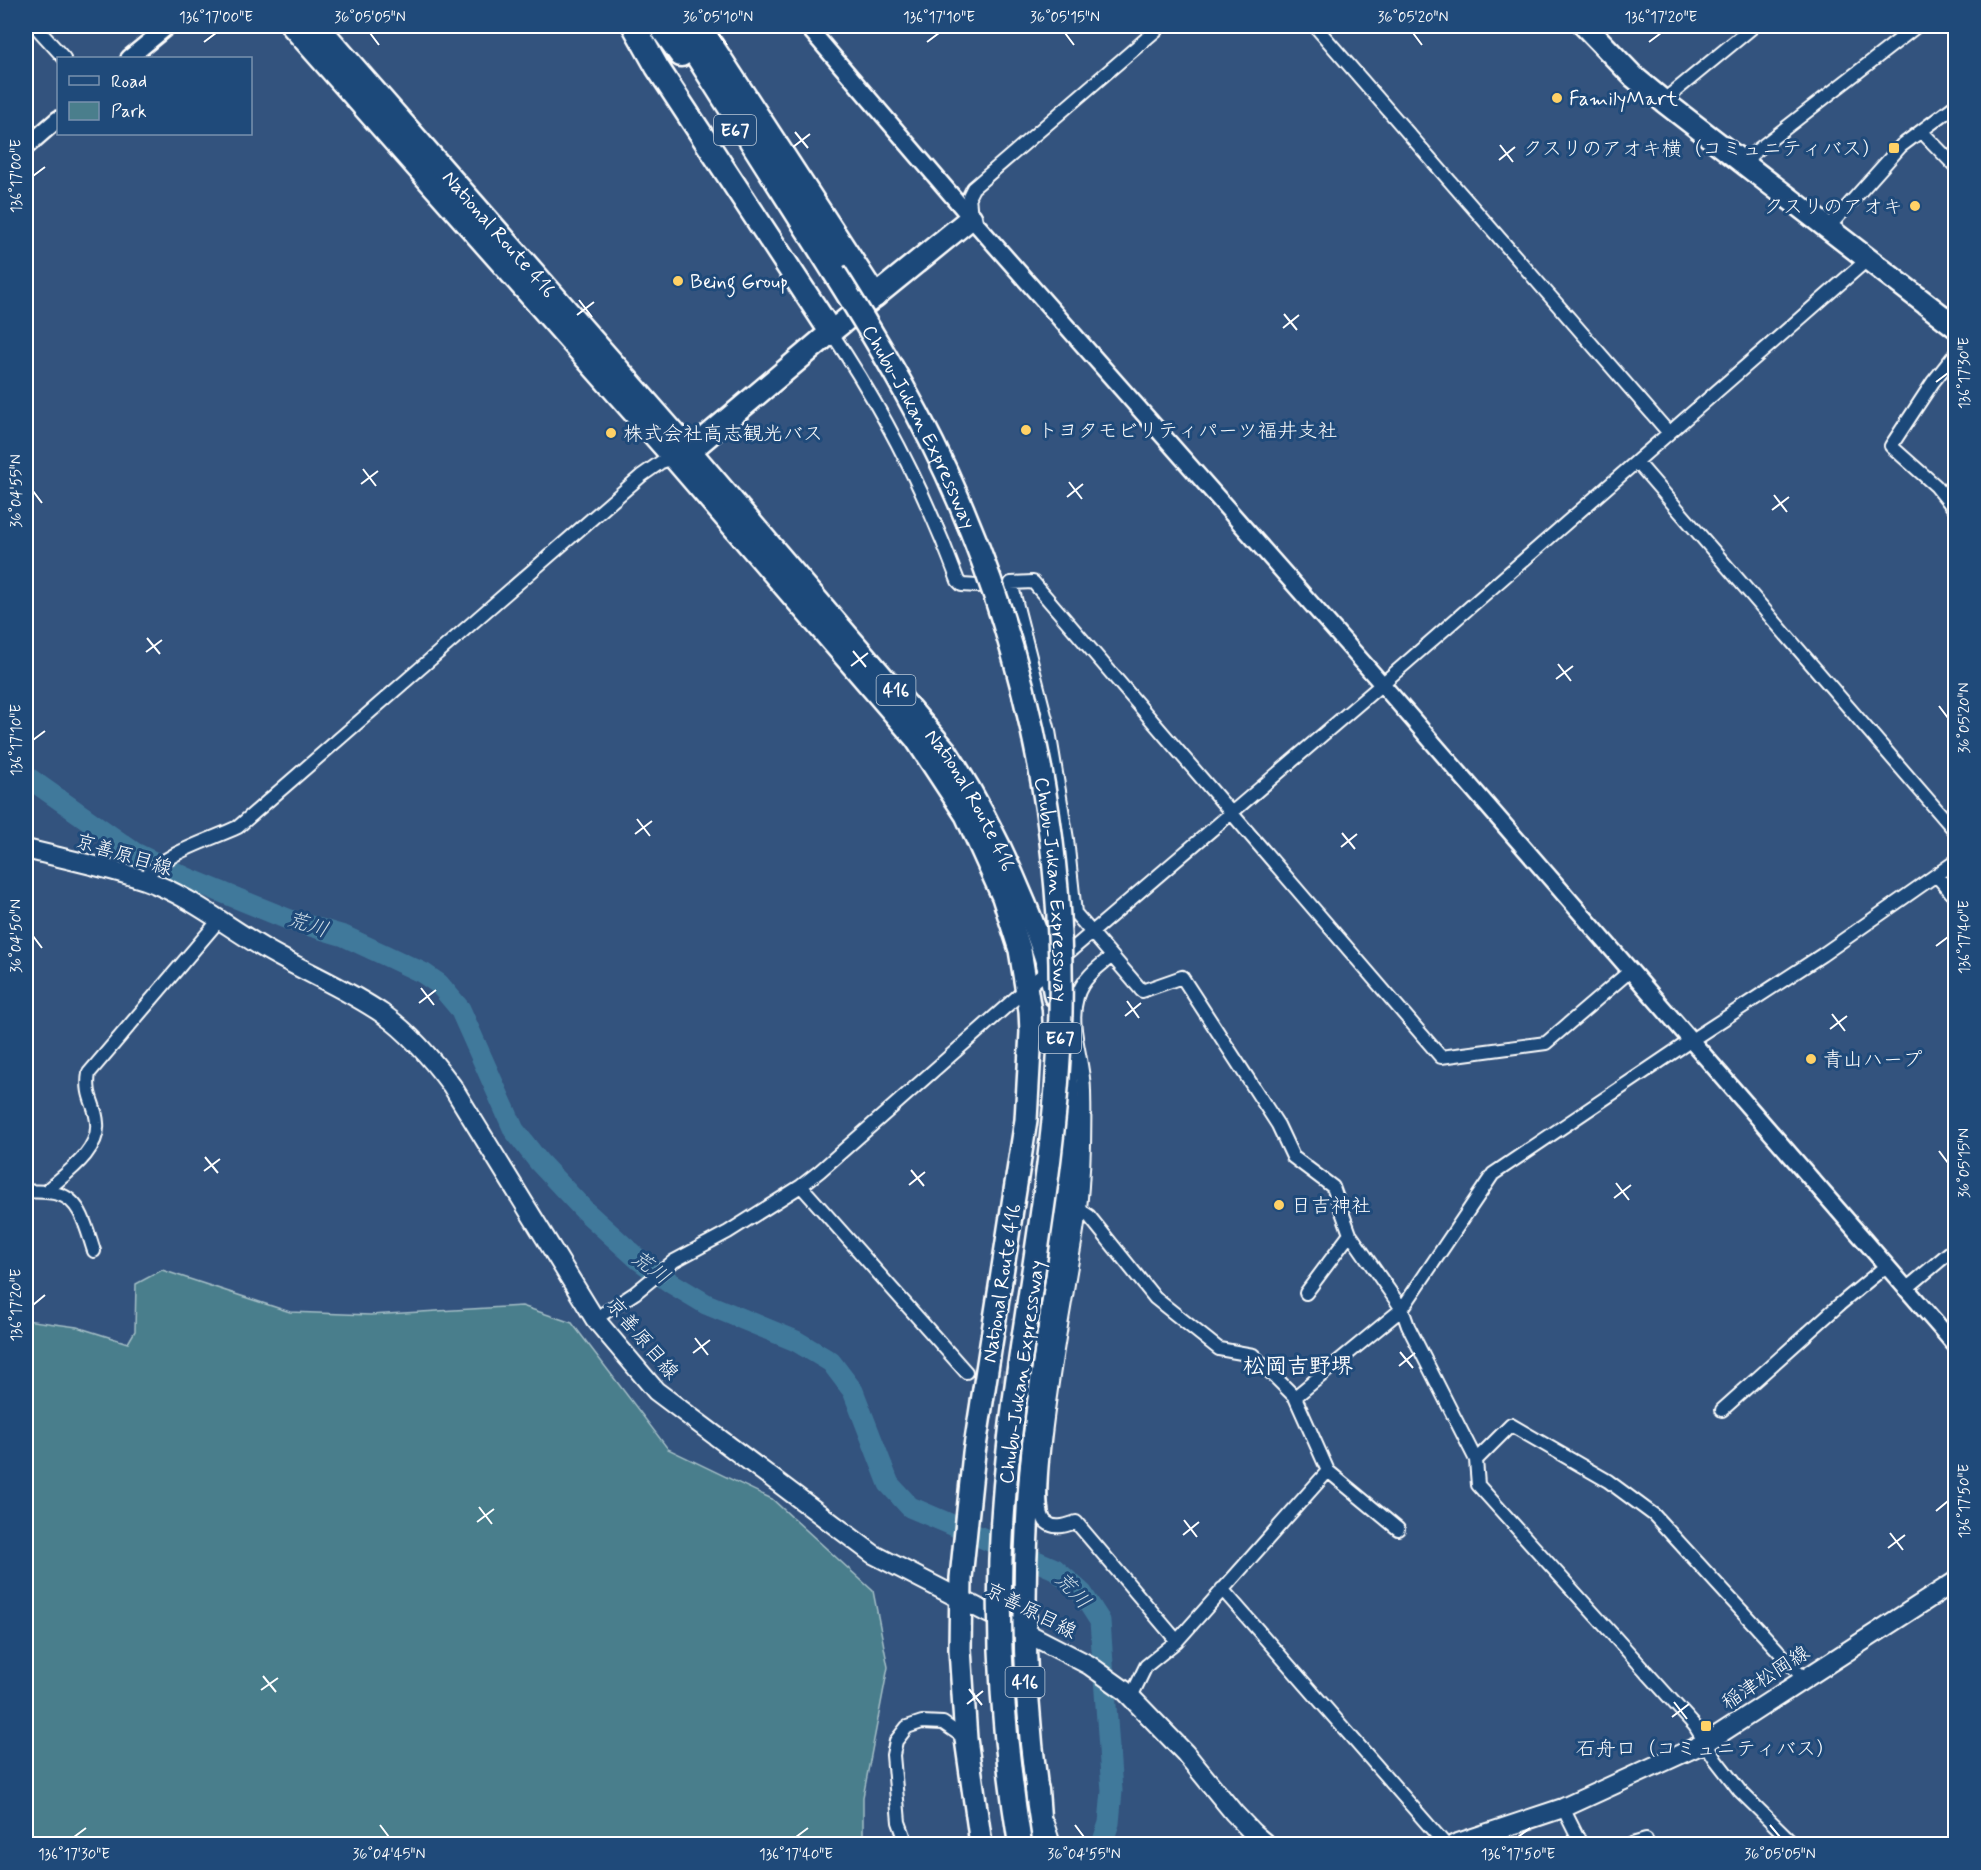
<svg xmlns="http://www.w3.org/2000/svg" width="1981" height="1870" viewBox="0 0 1981 1870" font-family="Mynerve,'Klee One',sans-serif">
<style>
.green{fill:#4a7e8c;stroke:#a4bec6;stroke-width:1.5}
.lines{fill:none;stroke-linecap:round;stroke-linejoin:round}
.river{stroke:#41799b;stroke-width:21}
.minor-tunnel{stroke:#526d91;stroke-width:12;stroke-dasharray:12 6;stroke-linecap:butt}
.minor-casing{stroke:#fff;stroke-width:16}
.tertiary-casing{stroke:#fff;stroke-width:20}
.secondary-casing{stroke:#fff;stroke-width:22}
.trunk-casing{stroke:#fff;stroke-width:26}
.motorway-casing{stroke:#fff;stroke-width:27}
.minor{stroke:#1f4a7a;stroke-width:12}
.tertiary{stroke:#1f4a7a;stroke-width:15}
.secondary{stroke:#1f4a7a;stroke-width:18}
.trunk{stroke:#1f4a7a;stroke-width:21}
.motorway{stroke:#1f4a7a;stroke-width:22}
.motorway-bridge-casing{stroke:#fff;stroke-width:27;stroke-linecap:butt}
.motorway-bridge{stroke:#1f4a7a;stroke-width:22}
.ticks{fill:none;stroke:#fff;stroke-width:2}
.poi-dot{fill:#ffd166;stroke:#1f4a7a;stroke-width:2}
.labels{text-anchor:middle;stroke-width:6;stroke-linejoin:round;paint-order:stroke}
.shield{fill:#1f4a7a;stroke:#bcc9d7;stroke-width:1.5}
.shield-label{font-size:18px;font-weight:bold;fill:#fff}
.poi-label{font-size:20px;fill:#fff;stroke:#1f4a7a;text-anchor:start}
.street-label{font-size:20px;fill:#fff;stroke:#1f4a7a}
.water-label{font-size:21px;font-style:italic;fill:#d0dee6;stroke:#1f4a7a}
.quarter-label{font-size:22px;font-weight:bold;fill:#fff;stroke:#1f4a7a}
.neatline{fill:none;stroke:#fff;stroke-width:2}
.ticks-label{font-size:15px;text-anchor:middle;fill:#fff}
</style>
<rect width="100%" height="100%" fill="#33537e"/>
<filter id="ink" filterUnits="userSpaceOnUse"><feTurbulence type="fractalNoise" baseFrequency=".0167" numOctaves="2"/><feDisplacementMap in="SourceGraphic" scale="12" xChannelSelector="R" yChannelSelector="G"/><feConvolveMatrix kernelMatrix="1 2 1 2 8 2 1 2 1" color-interpolation-filters="sRGB"/></filter>
<g filter="url(#ink)">
<path class="green" d="M162,1270L290,1312L370,1315L522,1306L572,1323L668,1449L772,1499L873,1591L888,1667L863,1797V1844H26V1320L77,1327L128,1343L135,1331L136,1284Z"/>
<g class="lines">
<path class="river" d="M26,776L135,853L187,878L290,920L344,936L423,973L439,984L460,1009L514,1130L539,1162L585,1211L639,1260L671,1283L706,1304L796,1341L831,1362L853,1391L889,1484L910,1507L1055,1569L1082,1593L1100,1621L1112,1791L1109,1823L1102,1844"/>
<path class="minor-tunnel" d="M966,1372L1045,1380"/>
<defs>
<path id="minor" d="M35,26L64,58
M1315,26L1669,433
M1663,101L1754,26
M1921,131L1956,167
M1742,162L1917,26
M971,218L969,196L973,188L1161,26
M1827,229L1901,146L1956,105
M831,332C883,409 926,494 958,581L962,585L978,586
M1956,353L1933,382L1891,446L1936,486L1956,511
M1637,462L1956,832
M1936,875L1956,898
M143,880C163,853 208,841 238,827L641,476L661,462L674,458
M1112,956C1098,967 1082,979 1077,997C1068,1027 1084,1061 1084,1091C1085,1130 1084,1170 1080,1209C1077,1236 1071,1263 1067,1290C1062,1321 1028,1506 1046,1522C1055,1530 1067,1525 1076,1522L1177,1641
M1630,971L1546,1043L1441,1057L1033,582L1011,583L1049,731L1067,839L1075,913L1142,991L1182,977L1278,1125L1293,1157L1333,1187L1350,1234L1402,1309L1408,1326L1476,1460L1478,1485L1695,1726L1716,1760L1740,1791L1794,1844
M801,1186L966,1372
M26,1191C36,1192 48,1191 58,1194C82,1200 87,1231 94,1251
M45,1192C63,1175 100,1152 97,1123C96,1104 85,1097 89,1073L220,919
M1080,1210L1089,1216L1155,1298L1219,1349L1253,1355L1295,1397L1328,1471L1398,1529
M1906,1289L1956,1247
M1306,1293L1350,1234
M595,1319L635,1293L674,1261L728,1232L801,1186L820,1171L1027,988L1382,684L1867,260
M1295,1397L1402,1309L1493,1174L1690,1041L1822,955L1956,861
M1722,1410L1839,1305L1886,1266
M1476,1460L1511,1425L1608,1481L1654,1515L1804,1679
M1222,1589L1445,1844
M1131,1697L1146,1666L1177,1641L1328,1471
M1563,1808L1581,1844
M1047,1823L1054,1844
M907,1844L899,1822L893,1755L896,1741L907,1727L922,1722L943,1723L966,1739
M1632,1844L1646,1840L1647,1844"/>
<path id="tertiary" d="M807,26L971,218L1382,684L1956,1346
M129,58L168,26
M26,147L58,119"/>
<path id="secondary" d="M26,849C65,859 106,867 145,880C190,896 226,926 267,950C305,972 347,989 383,1014C410,1033 432,1059 452,1086L595,1319L656,1391L873,1554L1089,1665L1124,1690L1185,1753L1234,1813L1253,1833L1266,1844
M1455,1844L1563,1808L1707,1742L1956,1581"/>
<g id="trunk">
<path d="M292,26L674,458L916,739L966,815L1003,897L1020,950L1030,1011L1031,1032L1026,1120L974,1453L961,1578L960,1649L966,1739L981,1844"/>
<path id="s1" d="M318,26L690,451L946,751C978,800 1003,850 1025,904C1037,934 1050,964 1055,996"/>
<path d="M1585,26L1634,77L1663,101L1956,327"/>
<path d="M679,456L690,451L831,332L971,218"/>
<path d="M1037,1790C1020,1667 1022,1543 1036,1420C1050,1301 1081,1180 1065,1060"/>
</g>
<path id="motorway" d="M634,26L657,67L831,332
M660,26L681,55
M678,26L834,272
M699,26L875,296
M1037,1790L1041,1844"/>
</defs>
<use href="#minor" class="minor-casing"/>
<use href="#tertiary" class="tertiary-casing"/>
<use href="#secondary" class="secondary-casing"/>
<use href="#trunk" class="trunk-casing"/>
<use href="#motorway" class="motorway-casing"/>
<use href="#minor" class="minor"/>
<use href="#tertiary" class="tertiary"/>
<use href="#secondary" class="secondary"/>
<use href="#trunk" class="trunk"/>
<use href="#motorway" class="motorway"/>
<defs>
<g id="motorway-bridge">
<path id="s2" d="M834,272C880,345 925,421 959,501C1037,683 1073,885 1057,1082C1046,1226 1013,1367 1003,1511C995,1623 1002,1734 1020,1844"/>
</g>
</defs>
<use href="#motorway-bridge" class="motorway-bridge-casing"/>
<use href="#motorway-bridge" class="motorway-bridge"/>
</g>
</g>
<path class="ticks" d="M370,33L379,45M718,33L727,45M1065,33L1074,45M1413,33L1422,45M204,42L216,33M927,42L939,33M1649,42L1661,33M795,132L808,148M1500,145L1513,162M793,147L810,134M1499,160L1515,147M33,176L45,167M579,300L592,317M1284,314L1297,330M577,315L594,302M1283,328L1299,315M1936,382L1948,373M363,469L376,486M1069,482L1082,499M361,484L378,471M33,491L42,503M1774,495L1787,512M1067,497L1083,484M1772,510L1789,497M147,638L160,654M853,651L866,667M146,652L162,640M1558,664L1571,681M851,666L868,653M1556,679L1573,666M1939,706L1948,718M33,740L45,731M637,819L650,836M1342,833L1355,849M635,834L652,821M1341,847L1357,834M33,936L42,948M1936,946L1948,937M421,988L434,1005M1127,1001L1139,1018M419,1003L436,990M1832,1014L1845,1031M1125,1016L1141,1003M1830,1029L1847,1016M1939,1151L1948,1163M205,1157L218,1173M911,1170L924,1186M204,1171L220,1159M1616,1183L1629,1200M909,1185L925,1172M1614,1198L1631,1185M33,1305L45,1295M695,1338L708,1355M1400,1352L1413,1368M693,1353L710,1340M1399,1366L1415,1353M479,1507L492,1524M1936,1511L1948,1501M1184,1520L1197,1537M477,1522L494,1509M1890,1533L1903,1550M1183,1535L1199,1522M1888,1548L1905,1535M263,1676L276,1692M969,1689L982,1705M261,1690L278,1678M1674,1702L1687,1719M967,1704L983,1691M1672,1717L1689,1704M380,1825L389,1837M1075,1825L1084,1837M1770,1825L1780,1837M74,1837L86,1828M796,1837L808,1828M1518,1837L1530,1828"/>
<g class="poi-dot">
<circle cx="1557" cy="98" r="6"/>
<rect x="1888" y="142" width="12" height="12" rx="3"/>
<circle cx="1915" cy="206" r="6"/>
<circle cx="678" cy="281" r="6"/>
<circle cx="1026" cy="430" r="6"/>
<circle cx="611" cy="433" r="6"/>
<circle cx="1811" cy="1059" r="6"/>
<circle cx="1279" cy="1205" r="6"/>
<rect x="1700" y="1720" width="12" height="12" rx="3"/>
</g>
<g class="labels">
<g class="shield">
<rect x="714" y="115" width="42" height="30" rx="4.5"/>
<rect x="876.5" y="675" width="39" height="30" rx="4.5"/>
<rect x="1039" y="1023" width="42" height="30" rx="4.5"/>
<rect x="1005.5" y="1667" width="39" height="30" rx="4.5"/>
</g>
<g class="shield-label">
<text x="735" y="136">E67</text>
<text x="896" y="696">416</text>
<text x="1060" y="1044">E67</text>
<text x="1025" y="1688">416</text>
</g>
<g class="poi-label">
<text x="1569" y="105">FamilyMart</text>
<text x="1882" y="155" text-anchor="end">クスリのアオキ横（コミュニティバス）</text>
<text x="1903" y="213" text-anchor="end">クスリのアオキ</text>
<text x="690" y="288">Being Group</text>
<text x="1038" y="437">トヨタモビリティパーツ福井支社</text>
<text x="623" y="440">株式会社高志観光バス</text>
<text x="1823" y="1066">青山ハープ</text>
<text x="1291" y="1212">日吉神社</text>
<text x="1706" y="1755" text-anchor="middle">石舟口（コミュニティバス）</text>
</g>
<g class="street-label">
<text dy="7" stroke="none"><textPath href="#s1" startOffset="276">National Route 416</textPath></text>
<text dy="7" stroke="none"><textPath href="#s2" startOffset="177">Chubu-Jukan Expressway</textPath></text>
<text dy="7" stroke="none"><textPath href="#s1" startOffset="1014">National Route 416</textPath></text>
<text transform="translate(124 854) rotate(17)" y="7">京善原目線</text>
<text dy="7" stroke="none"><textPath href="#s2" startOffset="663">Chubu-Jukan Expressway</textPath></text>
<text transform="translate(1001 1283) rotate(-81)" y="7">National Route 416</text>
<text transform="translate(643 1338) rotate(50)" y="7">京善原目線</text>
<text transform="translate(1021 1372) rotate(-82)" y="7">Chubu-Jukan Expressway</text>
<text transform="translate(1031 1610) rotate(27)" y="7">京善原目線</text>
<text transform="translate(1765 1677) rotate(-33)" y="7">稲津松岡線</text>
</g>
<g class="water-label">
<text transform="translate(308 924) rotate(18)" y="7">荒川</text>
<text transform="translate(651 1267) rotate(37)" y="7">荒川</text>
<text transform="translate(1073 1590) rotate(47)" y="7">荒川</text>
</g>
<g class="quarter-label">
<text x="1298" y="1373">松岡吉野堺</text>
</g>
</g>
<rect width="1981" height="1870" fill="none" stroke="#1f4a7a" stroke-width="66"/>
<rect x="57" y="57" width="195" height="78" fill="#1f4a7a" stroke="#7992af" stroke-width="1.5"/>
<rect x="69" y="76" width="30" height="9" fill="#1f4a7a" stroke="#7992af" stroke-width="1.5"/>
<text x="111" y="87" font-size="18" fill="#ffffff">Road</text>
<rect x="69" y="102" width="30" height="18" fill="#4a7e8c" stroke="#7992af" stroke-width="1.5"/>
<text x="111" y="117" font-size="18" fill="#ffffff">Park</text>
<rect x="33" y="33" width="1915" height="1804" class="neatline"/>
<g class="ticks-label">
<text x="216" y="22">136°17'00"E</text>
<text x="370" y="22">36°05'05"N</text>
<text x="718" y="22">36°05'10"N</text>
<text x="939" y="22">136°17'10"E</text>
<text x="1065" y="22">36°05'15"N</text>
<text x="1413" y="22">36°05'20"N</text>
<text x="1661" y="22">136°17'20"E</text>
<text transform="translate(16 176) rotate(-90)" y="5">136°17'00"E</text>
<text transform="translate(1964 373) rotate(-90)" y="5">136°17'30"E</text>
<text transform="translate(16 491) rotate(-90)" y="5">36°04'55"N</text>
<text transform="translate(1964 718) rotate(-90)" y="5">36°05'20"N</text>
<text transform="translate(16 740) rotate(-90)" y="5">136°17'10"E</text>
<text transform="translate(16 936) rotate(-90)" y="5">36°04'50"N</text>
<text transform="translate(1964 937) rotate(-90)" y="5">136°17'40"E</text>
<text transform="translate(1964 1163) rotate(-90)" y="5">36°05'15"N</text>
<text transform="translate(16 1305) rotate(-90)" y="5">136°17'20"E</text>
<text transform="translate(1964 1501) rotate(-90)" y="5">136°17'50"E</text>
<text x="74" y="1859">136°17'30"E</text>
<text x="389" y="1859">36°04'45"N</text>
<text x="796" y="1859">136°17'40"E</text>
<text x="1084" y="1859">36°04'55"N</text>
<text x="1518" y="1859">136°17'50"E</text>
<text x="1780" y="1859">36°05'05"N</text>
</g>
</svg>
